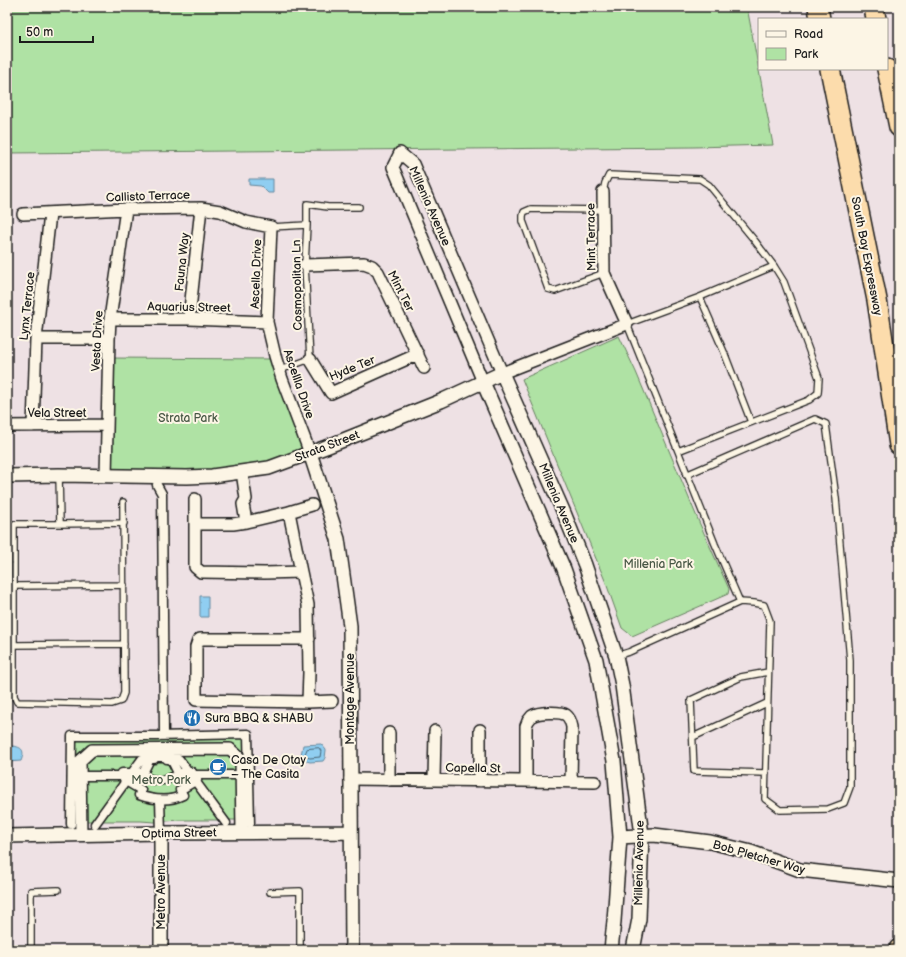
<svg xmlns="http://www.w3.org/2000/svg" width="906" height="957" viewBox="0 0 906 957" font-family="'Balsamiq Sans',sans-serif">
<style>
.green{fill:#afe2a4;stroke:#667f60}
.water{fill:#90cef1;stroke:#62879c}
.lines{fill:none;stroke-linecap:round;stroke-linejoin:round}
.shore{stroke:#4a6371;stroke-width:1}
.service-casing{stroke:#1c1c1c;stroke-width:8}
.pedestrian-casing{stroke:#1c1c1c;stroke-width:11}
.minor-casing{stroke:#1c1c1c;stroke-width:14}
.tertiary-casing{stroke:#1c1c1c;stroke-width:16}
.motorway-casing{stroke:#1c1c1c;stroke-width:22}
.service{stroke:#fcf5e5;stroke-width:5.5}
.pedestrian{stroke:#fcf5e5;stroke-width:8}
.minor{stroke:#fcf5e5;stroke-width:11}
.tertiary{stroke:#fcf5e5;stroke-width:13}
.motorway{stroke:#fcdcac;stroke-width:19}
.labels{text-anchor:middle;stroke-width:4;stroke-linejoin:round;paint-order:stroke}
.street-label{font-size:12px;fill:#1c1c1c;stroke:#fcf5e5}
.park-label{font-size:12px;fill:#485745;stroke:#fcf5e5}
.poi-label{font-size:12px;fill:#1c1c1c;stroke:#fcf5e5;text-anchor:start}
</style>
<rect width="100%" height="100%" fill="#eee1e4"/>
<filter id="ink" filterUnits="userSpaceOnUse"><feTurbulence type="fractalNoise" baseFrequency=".025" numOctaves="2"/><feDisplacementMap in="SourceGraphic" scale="8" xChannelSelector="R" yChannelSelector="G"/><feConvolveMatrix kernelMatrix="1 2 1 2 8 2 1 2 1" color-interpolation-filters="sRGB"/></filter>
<g filter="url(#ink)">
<path class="green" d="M7,7H747L773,145L694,147L7,153Z
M619,336L636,372L699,522L729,589L728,594L632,636L622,628L606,583L522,379Z
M108,358L276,359L310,453L269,468L106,476Z
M243,737L247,741L248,820H179L154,822L141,821H74V743L78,738Z"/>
<path class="water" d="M249,179H273V193H268L261,186L249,185Z
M200,596H208V617H200Z
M321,744L326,750L325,758L323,761L310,762L303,760L301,755L303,745Z
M12,746C23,747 25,751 21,761L7,762V747Z"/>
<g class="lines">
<path class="shore" d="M319,748L321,751L320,757L310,758L306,757L305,754L307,749Z"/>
<defs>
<path id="service" d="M603,192L605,183L609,175L700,179L709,185L755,241L774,266
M603,210L531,209L524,212L523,216V221L548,289L555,291L604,273
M307,225V204L328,207H359
M271,227L307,225L305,265L310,359L280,370
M700,297L724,352L751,422
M59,475L60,524H14V696L17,702L112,704L121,701L124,693L123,502
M686,475L815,419L826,424L836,498L850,660V787L844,803L828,809L780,810L765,799L770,621L764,605L754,603L740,602
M60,524L124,523
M14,586L124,585
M14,645L124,644
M616,656L629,652L740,602L715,544L678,451L809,400L818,393L819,378L784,282L774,266L700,297L627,324L678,451
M693,737L767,703
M766,773L694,771L691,700L741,677L768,672
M270,892L300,891V950
M31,950V891L58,890"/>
<path id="pedestrian" d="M157,485L162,494L164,736
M151,757H170L178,773L192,772L197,780L180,790L183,795C169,802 153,800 139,795L141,790L124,780L122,773H143Z
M167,759H179L226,823
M76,776H142C155,782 164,782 177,775H246
M160,800L161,833
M71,824L72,736H156L248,734L250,823
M95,824L142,759H154"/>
<path id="minor" d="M23,214L126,209L201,208L220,211L246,222L271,227L267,322L275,356L282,379L310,453
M305,265L364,263L372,266L378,272L424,368
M110,319H189L267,322
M189,319L201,208
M36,339H109
M310,359L331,393L418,354
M483,382L393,167L400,153L413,164L502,373L627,324L604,273L603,192
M7,426L107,425
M33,426L36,339L50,214
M242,472L246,499L243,504L246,522
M106,476L109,339L110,319L126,209
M195,499V524
M289,512L312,505
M301,572L289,512L246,522L233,524H195V567L201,572L265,573L301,572L308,605L309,673L308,702L196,700V647L198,641L200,639H309
M308,702L332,701
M350,779L595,782
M389,780V733
M434,780L435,731
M480,781V730
M526,781V726L528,721L532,716C538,712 560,711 566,715C570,718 571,722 572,727L571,782
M81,835L80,761L92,750H95L230,749L241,759L242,833"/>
<path id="tertiary" d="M483,382L564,569L596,660L614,761L620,837L614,921L611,950
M310,453L338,539L350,626L352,950
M7,476L59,475L187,477L212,476L269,468L326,447L441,401L502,373L564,513L585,565L616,656L622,685L642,835L639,919L633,950
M161,833V950
M7,836L161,833L350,832
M620,837L654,835L710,842L751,852L800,870L899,881"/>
<path id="motorway" d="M818,7L820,19
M874,7L876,19
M830,69L877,300L899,445
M887,69L899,127
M899,950V949"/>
</defs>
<use href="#service" class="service-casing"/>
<use href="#pedestrian" class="pedestrian-casing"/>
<use href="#minor" class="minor-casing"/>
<use href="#tertiary" class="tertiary-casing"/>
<use href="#motorway" class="motorway-casing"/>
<use href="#service" class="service"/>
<use href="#pedestrian" class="pedestrian"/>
<use href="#minor" class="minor"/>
<use href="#tertiary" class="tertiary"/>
<use href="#motorway" class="motorway"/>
</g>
</g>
<defs>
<symbol id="restaurant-disc" viewBox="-11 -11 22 22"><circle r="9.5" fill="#1f6fb2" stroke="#fcf5e5"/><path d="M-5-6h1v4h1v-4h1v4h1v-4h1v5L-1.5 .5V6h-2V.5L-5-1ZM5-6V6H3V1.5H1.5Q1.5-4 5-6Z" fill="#fff"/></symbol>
<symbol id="cafe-disc" viewBox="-11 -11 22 22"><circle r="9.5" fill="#1f6fb2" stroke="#fcf5e5"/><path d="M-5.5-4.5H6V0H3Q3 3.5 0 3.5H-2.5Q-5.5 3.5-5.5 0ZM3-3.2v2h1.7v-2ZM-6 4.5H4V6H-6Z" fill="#fff"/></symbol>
</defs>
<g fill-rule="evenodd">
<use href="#restaurant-disc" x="182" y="708" width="20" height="20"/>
<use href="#cafe-disc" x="208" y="757" width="20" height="20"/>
</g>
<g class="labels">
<g class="street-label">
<text transform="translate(148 196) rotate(-2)" y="4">Callisto Terrace</text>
<text transform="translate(430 206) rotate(66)" y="4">Millenia Avenue</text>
<text transform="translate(591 237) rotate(-91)" y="4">Mint Terrace</text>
<text transform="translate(867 256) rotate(79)" y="4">South Bay Expressway</text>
<text transform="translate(182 262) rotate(-84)" y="4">Fauna Way</text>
<text transform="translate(256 274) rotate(-88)" y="4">Ascella Drive</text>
<text transform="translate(297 285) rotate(-91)" y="4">Cosmopolitan Ln</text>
<text transform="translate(401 291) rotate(63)" y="4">Mint Ter</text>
<text transform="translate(27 306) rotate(-84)" y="4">Lynx Terrace</text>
<text transform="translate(189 307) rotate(1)" y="4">Aquarius Street</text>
<text transform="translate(97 341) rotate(-87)" y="4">Vesta Drive</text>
<text transform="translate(352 368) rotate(-22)" y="4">Hyde Ter</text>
<text transform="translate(299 384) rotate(71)" y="4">Ascellla Drive</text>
<text x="57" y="417">Vela Street</text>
<text transform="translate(327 446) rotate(-21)" y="4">Strata Street</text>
<text transform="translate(559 503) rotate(67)" y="4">Millenia Avenue</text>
<text transform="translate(350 699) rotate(-90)" y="4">Montage Avenue</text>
<text transform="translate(473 768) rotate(1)" y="4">Capella St</text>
<text transform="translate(179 833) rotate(-1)" y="4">Optima Street</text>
<text transform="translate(759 857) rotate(16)" y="4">Bob Pletcher Way</text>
<text transform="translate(639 863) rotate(-89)" y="4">Millenia Avenue</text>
<text transform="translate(161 892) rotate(-90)" y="4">Metro Avenue</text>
</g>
<g class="park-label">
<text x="188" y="422">Strata Park</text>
<text x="658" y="568">Millenia Park</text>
<text x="161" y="784">Metro Park</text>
</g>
<g class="poi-label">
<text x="205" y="722">Sura BBQ &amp; SHABU</text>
<text x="231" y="764">Casa De Otay<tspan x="231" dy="14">– The Casita</tspan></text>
</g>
</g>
<rect width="906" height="957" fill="none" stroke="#fcf5e5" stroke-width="24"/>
<rect x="12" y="12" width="882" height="933" fill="none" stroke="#1c1c1c" stroke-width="1.5" filter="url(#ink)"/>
<rect x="758" y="18" width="130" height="52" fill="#fcf5e5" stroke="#a29e95"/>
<rect x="766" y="31" width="20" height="6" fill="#fcf5e5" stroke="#a29e95"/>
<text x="794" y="38" font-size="12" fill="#1c1c1c">Road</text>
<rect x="766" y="48" width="20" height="12" fill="#afe2a4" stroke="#a29e95"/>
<text x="794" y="58" font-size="12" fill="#1c1c1c">Park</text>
<path d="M20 36v6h73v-6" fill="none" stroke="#1c1c1c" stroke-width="2"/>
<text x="26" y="36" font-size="12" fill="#1c1c1c" stroke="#fcf5e5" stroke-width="3" paint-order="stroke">50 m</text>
</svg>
